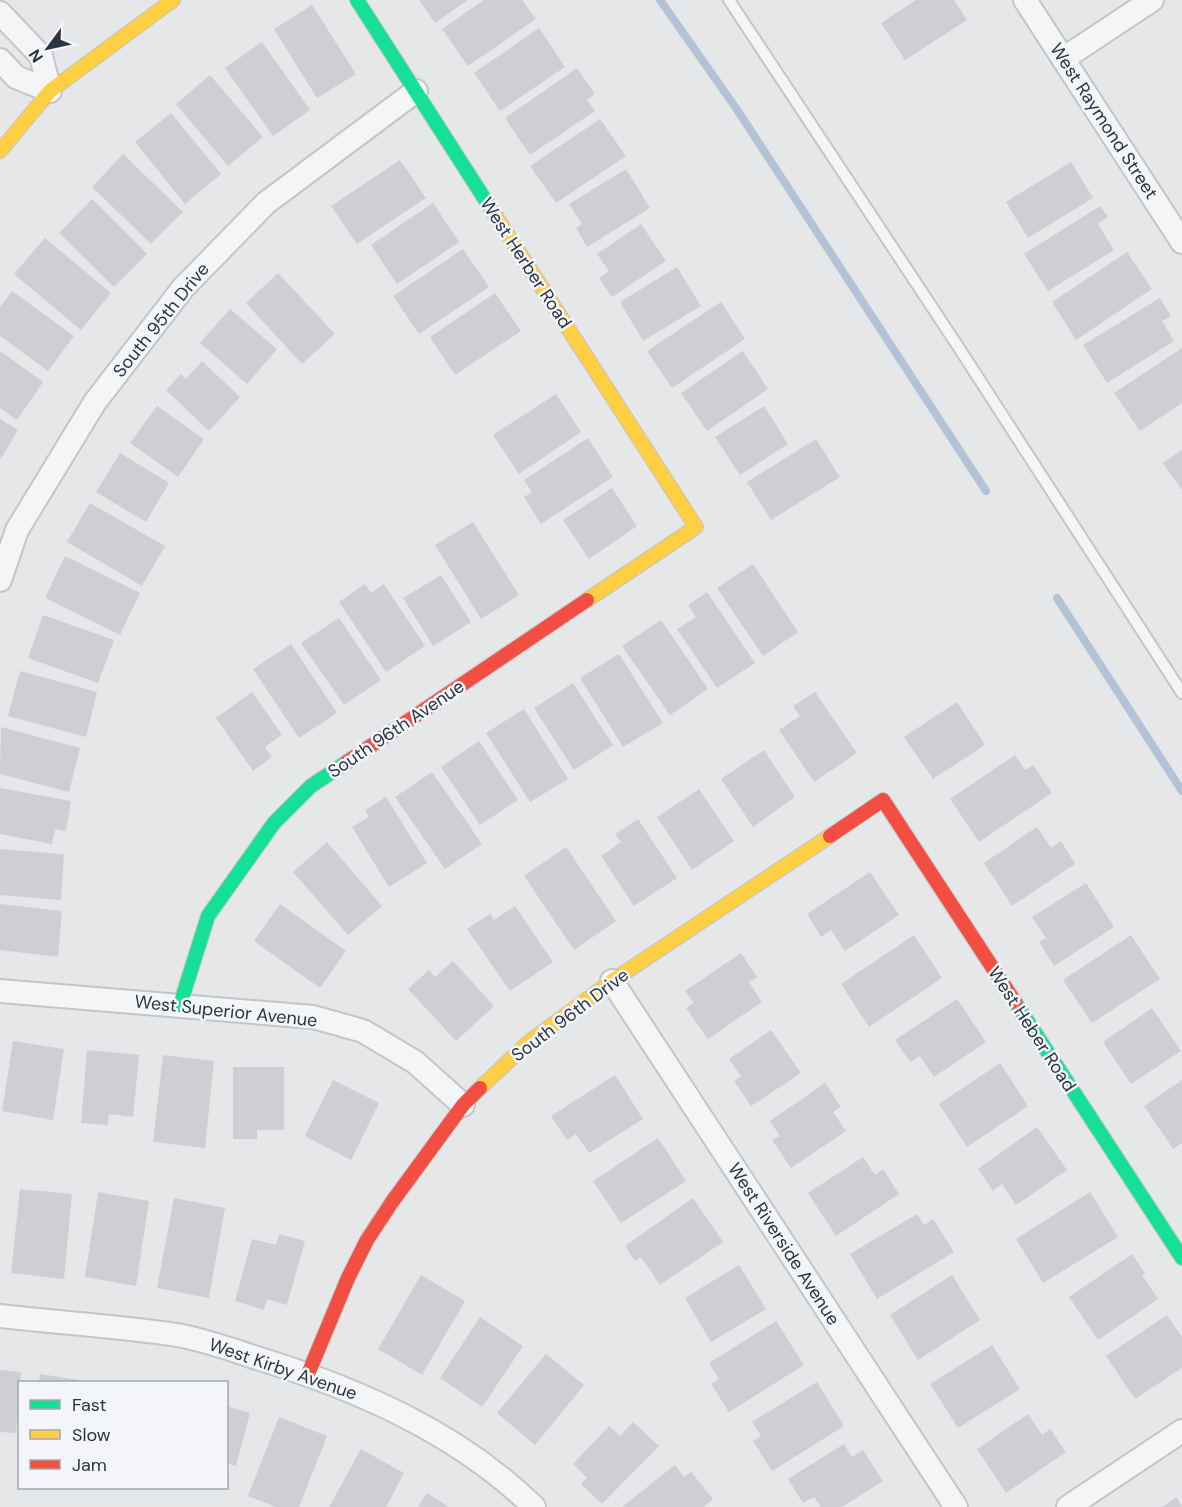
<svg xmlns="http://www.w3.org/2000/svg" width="1182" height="1507" viewBox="0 0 1182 1507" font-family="'DM Sans',sans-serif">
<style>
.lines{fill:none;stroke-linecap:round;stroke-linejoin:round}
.stream{stroke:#b3c3d5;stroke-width:8}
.building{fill:#cdcfd2}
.lane-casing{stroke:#c3c5c7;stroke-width:14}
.street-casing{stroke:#c3c5c7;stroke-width:26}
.fast-casing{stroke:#c3c5c7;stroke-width:16}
.slow-casing{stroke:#c3c5c7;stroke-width:16}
.jam-casing{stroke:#c3c5c7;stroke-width:16}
.lane{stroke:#f4f5f6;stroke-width:10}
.street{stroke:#f4f5f6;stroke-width:22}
.fast{stroke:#16e098;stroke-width:14}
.slow{stroke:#ffcf43;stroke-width:14}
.jam{stroke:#f24e42;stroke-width:14}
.labels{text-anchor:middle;stroke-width:5;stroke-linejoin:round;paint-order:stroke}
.street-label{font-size:18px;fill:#2a3344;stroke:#f3f5f8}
</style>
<rect width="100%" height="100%" fill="#e5e7e9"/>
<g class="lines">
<path class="stream" d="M660,0L738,111L986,491
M1057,598L1182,791"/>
</g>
<path class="building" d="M419,0H468L435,23Z
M484,0H522L536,19L468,66L442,29Z
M916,0H954L967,20L905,60L881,23Z
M312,5L356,74L317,98L274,29Z
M539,28L565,67L500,111L474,73Z
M262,42L310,110L273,136L225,68Z
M577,68L595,94L587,100L595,111L530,155L505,118Z
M210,75L263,137L228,166L176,104Z
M171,113L221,174L185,204L135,142Z
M600,119L626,156L556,203L530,166Z
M123,154L183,212L151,244L92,187Z
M400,160L426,198L357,244L331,206Z
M1071,162L1093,198L1028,238L1006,202Z
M626,169L650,208L587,247L576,228L582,224L569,204Z
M92,199L147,254L114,287L59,233Z
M433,203L459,242L397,284L371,245Z
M1100,206L1108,217L1098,224L1114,250L1048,291L1024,254Z
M641,224L666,261L612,297L599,278L609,271L597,254Z
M45,238L111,293L81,330L14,274Z
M463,249L489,287L419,334L393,296Z
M1127,252L1152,289L1076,340L1052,302Z
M677,267L701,306L643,341L620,302Z
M278,273L335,334L302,364L246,303Z
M12,291L74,336L48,371L0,336V307Z
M495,293L521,331L455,375L430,337Z
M1160,298L1171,316L1162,321L1174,341L1107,383L1083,345Z
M721,302L745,339L672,388L647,351Z
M230,309L277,349L247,384L200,343Z
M1182,348V403L1140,431L1114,393Z
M0,351L43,382L17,420L0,408Z
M743,351L768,389L707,431L681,393Z
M202,361L240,397L209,431L166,390L181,374L186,379Z
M556,394L581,432L519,474L493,435Z
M157,406L204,439L178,477L130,443Z
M764,406L788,444L740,475L715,437Z
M0,419L18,430L0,460Z
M588,438L613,477L541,524L524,497L532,492L524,480Z
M816,439L840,477L771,520L747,482Z
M1182,450V490L1163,463Z
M120,453L169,483L146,522L96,492Z
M612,488L637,526L589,559L563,520Z
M90,503L165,546L142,586L67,542Z
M473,522L519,595L481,619L435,545Z
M65,556L140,593L120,635L45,598Z
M753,564L798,632L763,656L717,588Z
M441,575L471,622L433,646L403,598Z
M365,584L371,593L384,584L425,646L386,672L339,602Z
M707,592L755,663L717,688L677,629L696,617L688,605Z
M43,615L114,640L98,683L28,658Z
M339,618L381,680L344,705L301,643Z
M661,620L708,689L670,715L622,646Z
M291,644L337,713L299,738L253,669Z
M619,654L663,723L623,747L580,678Z
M20,671L97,692L86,737L8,716Z
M573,683L613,745L574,770L534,708Z
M252,692L282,735L265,747L272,757L253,771L216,718Z
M815,692L857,753L814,782L779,730L800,716L793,706Z
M957,702L985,745L933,779L904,737Z
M524,709L568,779L530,802L486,733Z
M1,727L80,748L69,792L0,774Z
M479,741L518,800L480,825L441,767Z
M764,750L795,797L753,827L721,779Z
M1015,755L1025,770L1033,765L1052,793L979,842L950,799Z
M432,772L482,844L445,869L395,797Z
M0,788L71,801L66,831L55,829L52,844L0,834Z
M699,789L734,841L692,870L657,817Z
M386,797L427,863L389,887L352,827L369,817L365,810Z
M638,819L677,878L634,906L601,856L621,842L615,834Z
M1037,827L1051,848L1061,841L1075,864L1012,906L984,863Z
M327,842L382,906L348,935L293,872Z
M566,847L616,921L574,950L524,876Z
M0,849L64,854L61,900L0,895Z
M870,872L899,915L845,951L831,930L821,937L807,914Z
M1086,883L1114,927L1054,966L1039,942L1046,938L1032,917Z
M0,904L62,911L58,957L0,950Z
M280,904L346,951L320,988L254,941Z
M515,906L553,962L510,991L467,929L490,914L494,920Z
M914,935L942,978L869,1027L841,984Z
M1131,935L1160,979L1092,1023L1063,980Z
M741,953L757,977L749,982L762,1002L708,1039L686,1008L694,1003L685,991Z
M453,961L494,1006L456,1041L408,989L429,970L435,977Z
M957,999L986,1042L934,1077L920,1056L910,1062L895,1040Z
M1152,1008L1181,1051L1131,1084L1103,1042Z
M771,1030L801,1073L751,1106L734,1081L741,1076L729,1059Z
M13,1041L64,1049L53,1120L2,1111Z
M87,1050L139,1055L133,1117L109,1114L108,1125L81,1123Z
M163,1055L214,1061L205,1148L153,1142Z
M1000,1063L1028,1106L967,1147L939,1104Z
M233,1067H284V1130H257V1139H233Z
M615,1075L643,1119L589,1153L576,1134L567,1140L551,1116Z
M333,1080L379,1103L351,1160L305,1136Z
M1182,1080V1143L1173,1149L1144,1106Z
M825,1083L841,1107L833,1112L846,1131L791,1168L772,1140L780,1136L770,1121Z
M1037,1127L1067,1170L1016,1205L1002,1184L993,1191L978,1169Z
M658,1138L686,1181L621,1223L593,1181Z
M863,1157L875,1175L883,1169L899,1194L836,1236L808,1193Z
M20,1189L72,1194L64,1279L11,1273Z
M98,1192L149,1201L136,1286L85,1277Z
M1090,1192L1118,1237L1043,1283L1016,1239Z
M174,1198L225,1208L209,1298L157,1288Z
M693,1198L723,1242L660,1285L641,1257L635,1261L625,1246Z
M917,1214L924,1225L933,1219L954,1252L877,1299L850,1254Z
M279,1234L305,1241L287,1305L267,1299L264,1310L235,1301L252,1239L276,1245Z
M1132,1254L1145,1273L1142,1275L1158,1299L1098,1340L1069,1297Z
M739,1265L766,1309L711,1342L685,1298Z
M421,1275L465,1301L422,1375L378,1349Z
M952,1275L980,1320L918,1360L890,1315Z
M1167,1315L1182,1337V1368L1135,1399L1106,1356Z
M480,1317L523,1346L482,1407L440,1378Z
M776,1321L804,1365L729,1412L711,1384L719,1379L709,1363Z
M992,1345L1020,1389L958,1428L930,1384Z
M546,1354L584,1385L535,1445L497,1413Z
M0,1370L21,1372L16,1433L0,1432Z
M40,1374L85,1381V1382H39Z
M817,1382L844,1426L772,1471L753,1441L761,1436L752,1422Z
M226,1406L250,1413L236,1466L226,1463Z
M1028,1414L1042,1435L1050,1429L1066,1452L1006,1493L977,1449Z
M279,1417L327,1436L299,1507H276L248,1496Z
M633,1422L659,1446L602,1504L581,1484L587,1478L573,1464L609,1426L620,1436Z
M844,1444L852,1457L863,1450L883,1481L842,1507H821L814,1497L803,1503L788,1479Z
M361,1449L404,1473L386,1507H329Z
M675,1465L684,1477L691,1472L713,1499L703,1507H622Z
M427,1493L449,1507H418Z
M1177,1497L1182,1507H1162Z"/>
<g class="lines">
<defs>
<path id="lane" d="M729,0L959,348L1182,693"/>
<path id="street" d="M1025,0L1182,242
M0,13L41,56L50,91
M1063,59L1152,0
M0,60L16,77L50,91
M0,580L17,530L95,402L183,288L266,203L416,91
M612,981L956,1507
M0,991L313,1017L363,1031L415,1062L463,1105
M0,1316C59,1323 119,1326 177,1335C205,1340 233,1350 260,1359C360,1390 458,1433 534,1507
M1068,1507L1182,1431"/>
<path id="fast" d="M357,0L495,215
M1015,1002L1182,1258
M180,1005L208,916L274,823L311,786L347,762"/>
<path id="slow" d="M0,151L50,91L173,0
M495,215L696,527L587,600
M480,1088L529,1042L612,981L830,836"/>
<path id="jam" d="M347,762L587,600
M830,836L883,800L1015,1002
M308,1374L348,1278L367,1240L392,1202L463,1105L480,1088"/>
</defs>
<use href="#lane" class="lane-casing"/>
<use href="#street" class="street-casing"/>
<use href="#fast" class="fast-casing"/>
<use href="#slow" class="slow-casing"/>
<use href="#jam" class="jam-casing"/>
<use href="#lane" class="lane"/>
<use href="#street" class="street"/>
<use href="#fast" class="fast"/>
<use href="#slow" class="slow"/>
<use href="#jam" class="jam"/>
</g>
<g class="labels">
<g class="street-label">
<text transform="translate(1104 121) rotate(57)" y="6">West Raymond Street</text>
<text transform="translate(526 263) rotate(57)" y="6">West Herber Road</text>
<text transform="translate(161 320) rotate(-51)" y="6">South 95th Drive</text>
<text transform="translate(396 729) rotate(-34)" y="6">South 96th Avenue</text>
<text transform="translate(226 1011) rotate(6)" y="6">West Superior Avenue</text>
<text transform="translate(570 1015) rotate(-37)" y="6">South 96th Drive</text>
<text transform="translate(1032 1029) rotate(57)" y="6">West Heber Road</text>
<text transform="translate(784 1244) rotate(57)" y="6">West Riverside Avenue</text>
<text transform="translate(283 1369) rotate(19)" y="6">West Kirby Avenue</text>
</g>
</g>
<rect x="18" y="1381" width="210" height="108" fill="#f3f5f8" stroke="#a3a7b0" stroke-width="1.5"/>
<rect x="30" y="1400" width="30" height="9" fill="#16e098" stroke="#a3a7b0" stroke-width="1.5"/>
<text x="72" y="1411" font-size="18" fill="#2a3344">Fast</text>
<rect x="30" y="1430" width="30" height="9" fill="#ffcf43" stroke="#a3a7b0" stroke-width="1.5"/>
<text x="72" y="1441" font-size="18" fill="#2a3344">Slow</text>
<rect x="30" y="1460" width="30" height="9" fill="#f24e42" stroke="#a3a7b0" stroke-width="1.5"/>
<text x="72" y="1471" font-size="18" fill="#2a3344">Jam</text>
<g transform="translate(48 48) rotate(237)" stroke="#f3f5f8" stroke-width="4.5" paint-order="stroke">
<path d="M0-4.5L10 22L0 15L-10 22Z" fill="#2a3344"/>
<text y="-9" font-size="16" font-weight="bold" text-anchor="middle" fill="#2a3344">N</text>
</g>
</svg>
